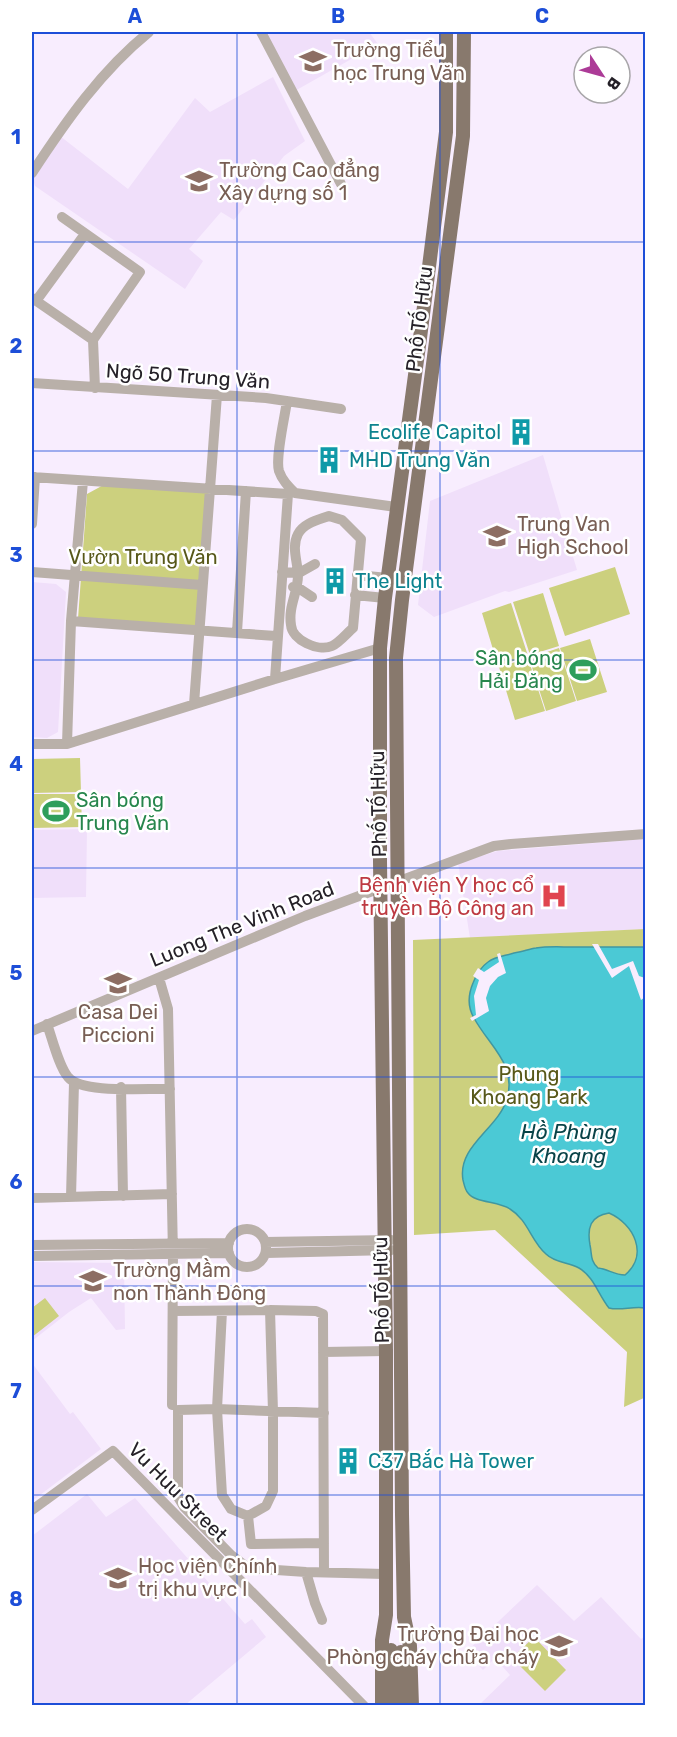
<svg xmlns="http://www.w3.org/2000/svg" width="677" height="1737" viewBox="0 0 677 1737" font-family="Rubik,sans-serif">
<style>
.built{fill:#f0dffa}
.green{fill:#ccd07e}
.water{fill:#4bc9d5;stroke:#4097a1;stroke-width:1.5;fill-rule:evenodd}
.pier{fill:#f8edfe}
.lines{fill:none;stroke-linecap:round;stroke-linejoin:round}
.minor{stroke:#b9b0a9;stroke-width:10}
.major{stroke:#88796d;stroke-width:14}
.grid{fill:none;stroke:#1d4ed8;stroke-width:1.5;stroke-opacity:0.55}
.labels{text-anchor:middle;stroke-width:5;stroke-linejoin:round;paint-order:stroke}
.education-label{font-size:20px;fill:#785e54;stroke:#fff;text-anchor:start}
.street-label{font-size:20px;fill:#252128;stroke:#fff}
.culture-label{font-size:20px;fill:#0d838f;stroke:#fff;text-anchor:start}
.park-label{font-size:20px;fill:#575819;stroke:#fff}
.leisure-label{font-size:20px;fill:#27864d;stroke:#fff;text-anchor:end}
.health-label{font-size:20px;fill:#be3a42;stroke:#fff;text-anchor:end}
.water-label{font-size:21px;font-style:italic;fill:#084348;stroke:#fff}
.neatline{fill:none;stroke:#1d4ed8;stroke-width:2}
.grid-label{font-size:20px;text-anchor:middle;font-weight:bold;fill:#1d4ed8}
</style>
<rect width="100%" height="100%" fill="#f8edfe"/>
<path class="built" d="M262,32H369L378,44L293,92Z
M273,77L305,141L284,156L234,220L221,212L189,249L203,261L185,289L35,186L32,176L60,136L128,189L195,98L210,112Z
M543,455L577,570L509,592L505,591L434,617L418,605L430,501Z
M32,582L56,584L66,592L58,732L47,738L32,737Z
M87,829L86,897L32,898V830Z
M645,839V929L470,938L458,863L498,851Z
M32,1262L124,1263L125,1329L116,1330L91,1298L69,1312L32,1341Z
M32,1363L70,1414L73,1412L101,1449L32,1501Z
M87,1494L106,1517L135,1498L245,1624L252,1619L266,1637L185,1705H32V1536Z
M537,1585L574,1621L601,1597L641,1639L645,1636V1705H479L510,1675L495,1658L483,1670L466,1652Z"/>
<path class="green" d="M109,482L209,489L199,629L78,619L87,494Z
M615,567L630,614L565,636L549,588Z
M543,593L559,646L530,655L513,602Z
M511,603L528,656L498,666L482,613Z
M590,639L607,692L577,701L560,648Z
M559,648L576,701L546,711L529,658Z
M528,658L545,711L515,720L499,667Z
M80,758L81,792L32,793V759Z
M32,794H81L82,827L32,828Z
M645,929L646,1397L624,1407L627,1352L495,1230L414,1235L413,940Z
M45,1298L59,1316L32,1337V1308Z
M534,1637L566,1670L545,1691L512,1658Z"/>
<path class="water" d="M645,947V1308C633,1306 620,1311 609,1308C598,1294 594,1277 579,1268C568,1262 555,1263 546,1254C531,1241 528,1220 510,1209C498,1201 475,1203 468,1193C465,1190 464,1184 463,1180C457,1146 498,1129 507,1099C517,1064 489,1046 474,1018C468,1008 468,995 473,983C476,975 481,967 488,962C496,956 505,956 514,953C522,952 529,949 536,948C548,946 561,947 573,947C597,947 621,947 645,947ZM609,1213C634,1224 649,1255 625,1275C614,1275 608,1269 598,1268C590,1261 592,1254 590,1245C587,1228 590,1216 609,1213Z"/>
<path class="pier" d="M592,944H598L612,969L633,961L639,976L645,978V997L641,1000L629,966L612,978Z
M500,953L506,973L498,977L490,986L486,998L489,1011L472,1021L470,1018L476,1015L474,996L479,980L473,976L478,968L484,972L499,962L497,954Z"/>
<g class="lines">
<path class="minor" d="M261,32L341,184
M32,173C66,121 101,71 149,32
M62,217L140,272L93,340L95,388
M32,298L93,340
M36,301L85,234
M32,383L266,398L341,409
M287,401C285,416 275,458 279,471C282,480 288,486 295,493L396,507
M32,477L288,494L275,679
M329,516L342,520L361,539L353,628C347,633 339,643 332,646C318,652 292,640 291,625C288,606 298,593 298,575C298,563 291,547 298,534C304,523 318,520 329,516Z
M32,524L35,477
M32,572L202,585
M282,572L299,573L315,564
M357,575L388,578
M293,587H297L312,597
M355,595L385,598
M71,621L276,636
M237,632L246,491
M194,704L217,395
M32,744H67L275,679L380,648
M67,744L71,621L83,481
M159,978L168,1009L173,1254L172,1405
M47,1024C52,1038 59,1067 68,1077C82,1094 147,1088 170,1089
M32,1031L305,916L494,846L511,844L646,834
M121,1087L123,1196
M71,1197L74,1083
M32,1198L172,1194
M228 1248a19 19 0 1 1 38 0a19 19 0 1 1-38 0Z
M265,1242L391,1240
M32,1245L229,1243
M266,1253L391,1250
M32,1256L229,1253
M173,1311L270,1310L316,1311L323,1314L324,1572
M222,1311L217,1409L222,1495L231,1509L248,1516L266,1506L273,1491V1412L270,1310
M323,1352L386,1351
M324,1413L217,1409L178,1410V1497L184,1507L231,1555L248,1568L306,1572L385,1574
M32,1510L113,1451L364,1706
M248,1516L251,1544L324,1543
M306,1572L315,1603L322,1620"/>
<path class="major" d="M391,1650L392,1706
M401,1652L402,1706
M382,1706V1640L386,1615V1351L380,861V648L385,598L420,338L446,132V32
M412,1706L410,1646L404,1617L402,1514L396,658L402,600L463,136L464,32"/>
</g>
<path class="grid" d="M237,32V1706M440,32V1706M32,242H646M32,451H646M32,660H646M32,868H646M32,1077H646M32,1286H646M32,1495H646"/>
<defs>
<symbol id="school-bare" viewBox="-9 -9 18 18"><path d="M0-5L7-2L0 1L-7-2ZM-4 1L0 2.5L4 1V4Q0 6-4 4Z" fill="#8d6e63" stroke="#fff" stroke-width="2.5" paint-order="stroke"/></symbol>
<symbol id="university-bare" viewBox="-9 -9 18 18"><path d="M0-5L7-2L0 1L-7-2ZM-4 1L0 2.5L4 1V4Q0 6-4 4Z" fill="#8d6e63" stroke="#fff" stroke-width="2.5" paint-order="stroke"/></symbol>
<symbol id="building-bare" viewBox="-9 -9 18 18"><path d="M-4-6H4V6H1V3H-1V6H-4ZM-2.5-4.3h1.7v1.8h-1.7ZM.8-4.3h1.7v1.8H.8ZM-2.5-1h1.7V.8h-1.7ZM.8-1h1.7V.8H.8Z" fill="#0f9aa8" stroke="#fff" stroke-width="2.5" paint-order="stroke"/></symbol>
<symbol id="stadium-bare" viewBox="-9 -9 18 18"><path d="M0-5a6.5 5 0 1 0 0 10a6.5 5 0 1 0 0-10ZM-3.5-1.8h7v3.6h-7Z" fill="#2e9e5b" stroke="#fff" stroke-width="2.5" paint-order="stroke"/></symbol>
<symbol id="hospital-bare" viewBox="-9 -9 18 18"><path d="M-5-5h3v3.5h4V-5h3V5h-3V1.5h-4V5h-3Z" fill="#e0444e" stroke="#fff" stroke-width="2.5" paint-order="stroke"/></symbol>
</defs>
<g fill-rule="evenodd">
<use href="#school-bare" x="294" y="42" width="38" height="38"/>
<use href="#university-bare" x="180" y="162" width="38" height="38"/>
<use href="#building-bare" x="502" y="413" width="38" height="38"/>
<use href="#building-bare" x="310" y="441" width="38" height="38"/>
<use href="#school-bare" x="478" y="517" width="38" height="38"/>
<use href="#building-bare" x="316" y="562" width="38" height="38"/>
<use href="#stadium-bare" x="564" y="651" width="38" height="38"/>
<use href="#stadium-bare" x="37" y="792" width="38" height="38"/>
<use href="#hospital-bare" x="535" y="877" width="38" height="38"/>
<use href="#school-bare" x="99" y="964" width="38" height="38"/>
<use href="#school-bare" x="74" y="1262" width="38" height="38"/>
<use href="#building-bare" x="329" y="1442" width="38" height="38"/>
<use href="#university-bare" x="99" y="1559" width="38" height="38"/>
<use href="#university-bare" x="540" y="1627" width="38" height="38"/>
</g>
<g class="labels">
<g class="education-label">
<text x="333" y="57">Trường Tiểu<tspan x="333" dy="23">học Trung Văn</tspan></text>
<text x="219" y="177">Trường Cao đẳng<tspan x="219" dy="23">Xây dựng số 1</tspan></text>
<text x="517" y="531">Trung Van<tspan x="517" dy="23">High School</tspan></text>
<text x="118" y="1019" text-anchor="middle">Casa Dei<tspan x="118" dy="23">Piccioni</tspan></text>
<text x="113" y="1277">Trường Mầm<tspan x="113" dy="23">non Thành Đông</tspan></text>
<text x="138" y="1573">Học viện Chính<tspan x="138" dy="23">trị khu vực I</tspan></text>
<text x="539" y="1641" text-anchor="end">Trường Đại học<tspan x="539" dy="23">Phòng cháy chữa cháy</tspan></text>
</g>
<g class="street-label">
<text transform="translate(419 319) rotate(-83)" y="7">Phố Tố Hữu</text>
<text transform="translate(188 376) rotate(4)" y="7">Ngõ 50 Trung Văn</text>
<text transform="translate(378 804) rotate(-91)" y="7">Phố Tố Hữu</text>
<text transform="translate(242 924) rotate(-22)" y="7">Luong The Vinh Road</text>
<text transform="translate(381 1290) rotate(-91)" y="7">Phố Tố Hữu</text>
<text transform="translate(178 1492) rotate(45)" y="7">Vu Huu Street</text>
</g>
<g class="culture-label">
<text x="501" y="439" text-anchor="end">Ecolife Capitol</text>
<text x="349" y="467">MHD Trung Văn</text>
<text x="355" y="588">The Light</text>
<text x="368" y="1468">C37 Bắc Hà Tower</text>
</g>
<g class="park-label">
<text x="143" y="564">Vườn Trung Văn</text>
<text x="529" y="1081">Phung<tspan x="529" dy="23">Khoang Park</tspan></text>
</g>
<g class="leisure-label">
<text x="563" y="665">Sân bóng<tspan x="563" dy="23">Hải Đăng</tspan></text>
<text x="76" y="807" text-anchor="start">Sân bóng<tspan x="76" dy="23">Trung Văn</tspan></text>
</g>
<g class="health-label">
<text x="534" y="892">Bệnh viện Y học cổ<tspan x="534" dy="23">truyền Bộ Công an</tspan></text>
</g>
<g class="water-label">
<text x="569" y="1139">Hồ Phùng<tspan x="569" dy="24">Khoang</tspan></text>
</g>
</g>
<rect width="677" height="1737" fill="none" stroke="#ffffff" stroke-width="66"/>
<g transform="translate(602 75) rotate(126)"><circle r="28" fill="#ffffff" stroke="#a8a6a9" stroke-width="1.5"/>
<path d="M0-4.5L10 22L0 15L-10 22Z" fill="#ac3b97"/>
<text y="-9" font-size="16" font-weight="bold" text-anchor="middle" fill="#252128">B</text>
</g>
<rect x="33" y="33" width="611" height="1671" class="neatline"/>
<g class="grid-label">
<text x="135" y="23">A</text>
<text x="338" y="23">B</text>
<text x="542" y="23">C</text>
<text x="16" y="144">1</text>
<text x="16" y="353">2</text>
<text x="16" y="562">3</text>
<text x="16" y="771">4</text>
<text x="16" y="980">5</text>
<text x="16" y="1189">6</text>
<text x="16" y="1398">7</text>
<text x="16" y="1606">8</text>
</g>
</svg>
